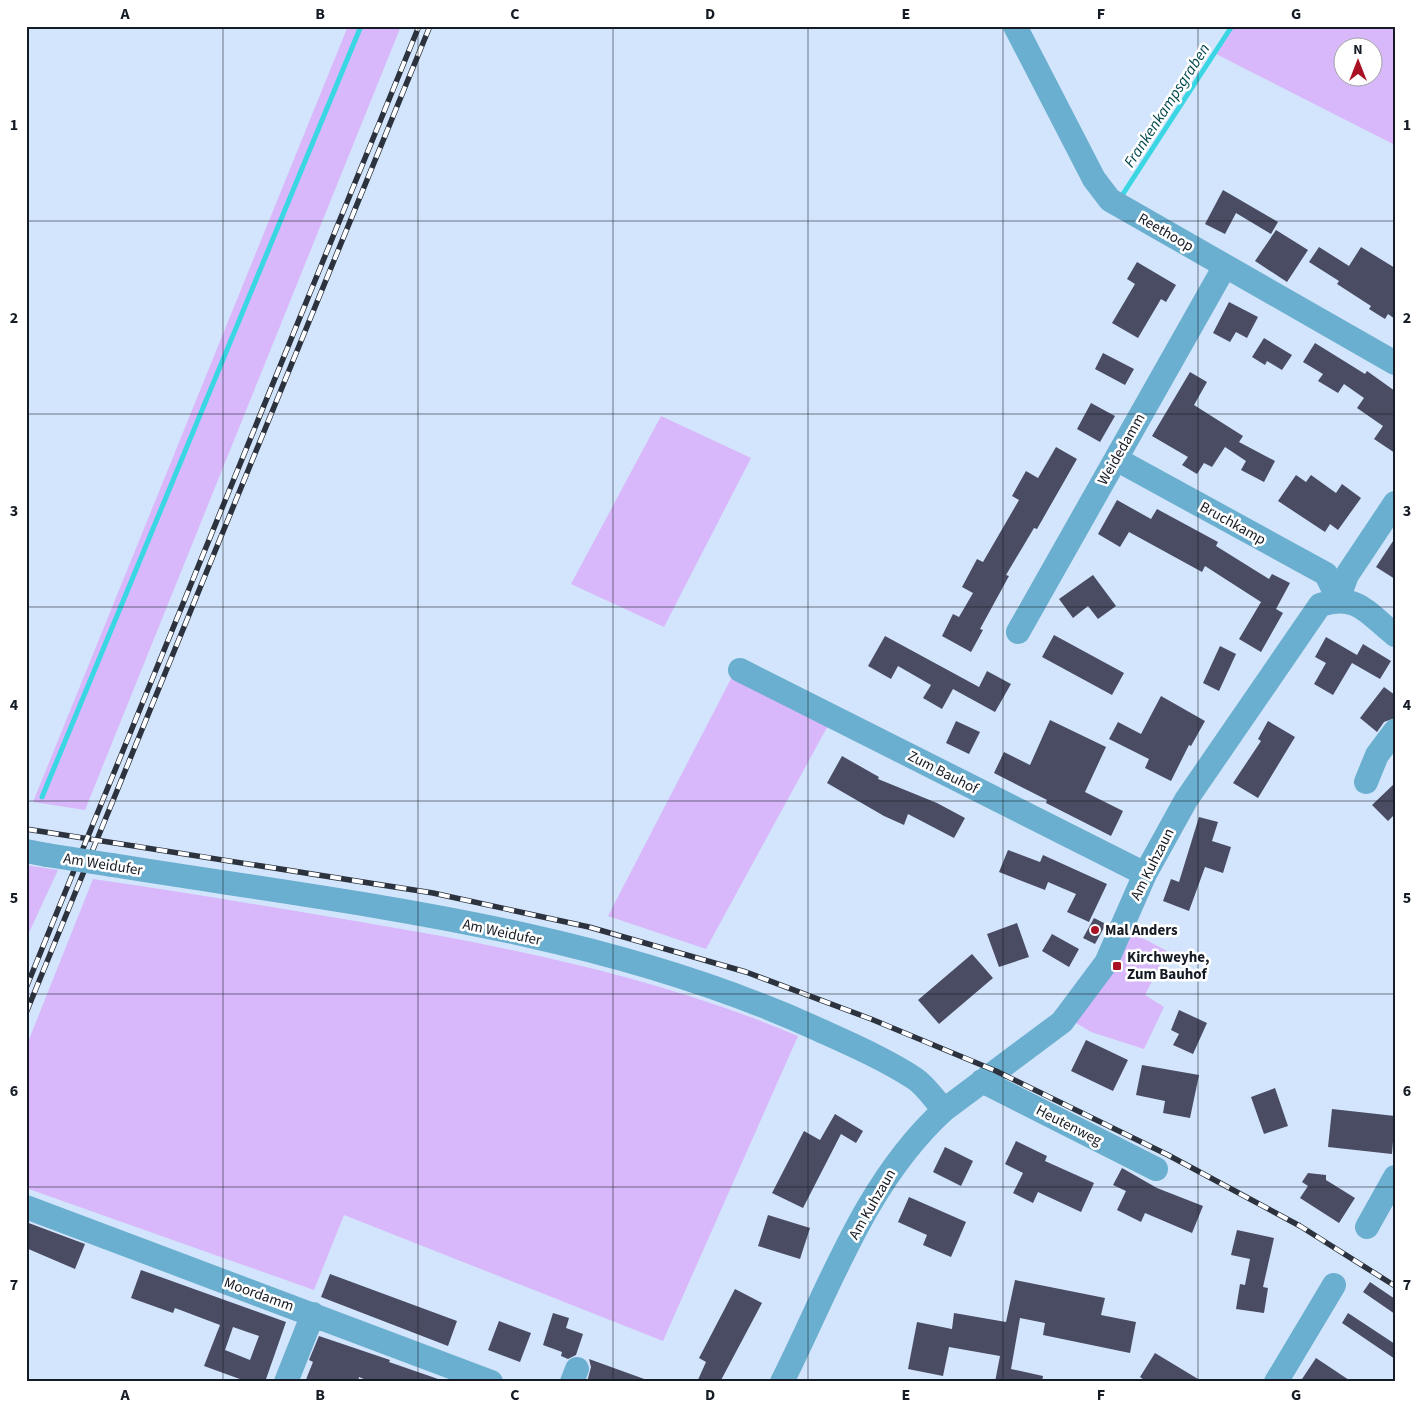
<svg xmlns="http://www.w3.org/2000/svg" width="1421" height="1408" viewBox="0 0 1421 1408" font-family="'Source Sans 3',sans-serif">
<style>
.green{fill:#d8b8fa;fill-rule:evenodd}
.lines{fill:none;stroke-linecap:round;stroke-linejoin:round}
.stream{stroke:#3ad6e4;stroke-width:5}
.building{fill:#4a4c63;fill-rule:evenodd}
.minor{stroke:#6aafcf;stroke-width:24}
.rail-casing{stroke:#2c333e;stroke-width:5.5}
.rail{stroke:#fff;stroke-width:4;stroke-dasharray:11;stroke-linecap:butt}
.minor-bridge{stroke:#6aafcf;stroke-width:24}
.grid{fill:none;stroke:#161c25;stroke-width:1;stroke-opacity:0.55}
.poi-dot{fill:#a81224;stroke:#fff;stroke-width:2}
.labels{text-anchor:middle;stroke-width:5;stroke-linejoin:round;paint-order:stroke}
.street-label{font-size:15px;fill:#161c25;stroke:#fff}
.poi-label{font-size:15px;font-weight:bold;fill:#161c25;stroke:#fff;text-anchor:start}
.water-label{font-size:16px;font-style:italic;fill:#00474d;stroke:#fff}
.neatline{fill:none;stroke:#161c25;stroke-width:2}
.grid-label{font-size:16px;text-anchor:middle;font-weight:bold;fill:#161c25}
</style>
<rect width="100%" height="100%" fill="#d3e5fc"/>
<path class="green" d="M348,26H401L85,810L33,802Z
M1234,26H1395V145L1216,54ZM1344,48H1374V78H1344Z
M661,416L751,458L664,627L571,584Z
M734,673L830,722L706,949L608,916Z
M26,865L58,870L26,939Z
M93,879C183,892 272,907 361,922C510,947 659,977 798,1036L663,1341L344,1215L314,1290L26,1188V1047Z
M1133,933L1167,951L1145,995L1164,1007L1144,1049L1091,1032L1073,1021Z"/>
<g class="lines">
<path class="stream" d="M1121,197L1232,26
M42,797L361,26"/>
</g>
<path class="building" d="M1223,190L1278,222L1271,234L1236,213L1225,234L1205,224Z
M1276,230L1308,250L1287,282L1255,261Z
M1319,247L1349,266L1361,247L1395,268V319L1388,314L1385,319L1369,309L1371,306L1337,284L1339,281L1309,262Z
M1137,262L1176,285L1166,302L1161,299L1138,338L1112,323L1135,284L1127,279Z
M1229,302L1258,317L1247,338L1236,332L1230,342L1213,333Z
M1264,338L1292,355L1282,370L1267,361L1265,365L1252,357Z
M1315,343L1365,374L1367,371L1395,391V453L1374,439L1383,426L1357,408L1364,398L1344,384L1338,393L1318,381L1323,374L1303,362Z
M1103,353L1134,369L1125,385L1095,369Z
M1190,372L1207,382L1194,405L1243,436L1239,442L1275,461L1264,482L1241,470L1246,461L1225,447L1212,467L1204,463L1197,474L1182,465L1188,457L1152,436Z
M1091,403L1115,416L1100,442L1077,429Z
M1056,447L1077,459L1037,529L1034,528L1006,575L1009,576L980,629L983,630L971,652L942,636L953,614L959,617L973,593L962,587L977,559L983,562L1019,500L1012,496L1026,471L1038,478Z
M1296,475L1306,482L1311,475L1336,493L1342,484L1361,498L1338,530L1330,524L1325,532L1278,501Z
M1117,500L1151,519L1157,509L1218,542L1216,546L1269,579L1272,574L1290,583L1276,609L1283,613L1261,652L1239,639L1261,602L1205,566L1202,572L1129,532L1120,547L1098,534Z
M1395,538V579L1376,567Z
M1093,575L1116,606L1098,619L1088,606L1073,618L1059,599Z
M1054,635L1124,673L1112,695L1042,657Z
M885,636L979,687L987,671L1011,684L995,712L953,689L942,709L923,698L931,685L898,666L891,679L868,666Z
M1326,637L1357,655L1363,644L1391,661L1380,679L1352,663L1333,695L1314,684L1326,663L1315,657Z
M1220,646L1236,654L1219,691L1203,683Z
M1384,687L1395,695V718L1384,722L1377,732L1360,718Z
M1161,696L1205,721L1191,746L1189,745L1171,781L1145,768L1149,759L1109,739L1118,722L1141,734Z
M1050,720L1106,747L1085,792L1123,811L1111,836L1046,803L1047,800L994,773L1004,752L1030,765Z
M956,721L980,732L969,754L946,743Z
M1268,721L1295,737L1258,798L1233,783L1261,741L1258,739Z
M842,756L879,777L878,779L937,803L965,818L954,838L908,814L904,825L884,816L827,783Z
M1395,783V814L1388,821L1372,805Z
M1199,817L1218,822L1212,841L1231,847L1223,873L1205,867L1189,911L1163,901L1171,879L1179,882Z
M1008,850L1040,862L1043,855L1107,884L1089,922L1067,912L1076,894L1048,882L1045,890L999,872Z
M1094,918L1106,924L1095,944L1083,938Z
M1017,923L1029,957L999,967L987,934Z
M1052,934L1079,949L1069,967L1042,951Z
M972,954L993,978L939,1024L918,1000Z
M1179,1010L1207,1023L1193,1054L1173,1045L1179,1034L1171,1030Z
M1086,1040L1128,1060L1113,1091L1071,1071Z
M1142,1065L1199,1075L1190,1118L1163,1113L1165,1101L1136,1095Z
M1275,1088L1288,1126L1264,1134L1251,1097Z
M1332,1109L1395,1116L1392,1154L1328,1147Z
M835,1114L863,1131L856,1143L841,1134L803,1208L772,1193L804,1131L820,1140Z
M1016,1141L1047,1156L1045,1161L1094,1183L1081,1212L1038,1192L1033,1203L1013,1193L1023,1173L1005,1164Z
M945,1147L973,1161L961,1186L933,1172Z
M1122,1168L1157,1188L1203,1206L1192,1233L1145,1213L1141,1222L1117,1210L1126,1191L1113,1185Z
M1308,1173L1326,1175V1180L1355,1198L1339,1223L1300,1198L1308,1186L1302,1182Z
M909,1197L966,1222L951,1257L923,1245L927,1235L898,1222Z
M768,1215L810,1228L800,1259L758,1246Z
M26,1222L85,1244L75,1269L26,1248Z
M1237,1230L1274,1238L1263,1287L1268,1288L1264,1313L1236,1309L1240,1284L1245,1285L1250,1259L1231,1255Z
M141,1270L286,1322L265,1382H248L204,1366L220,1325L175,1308L173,1313L131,1298ZM233,1327L259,1336L250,1360L225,1350Z
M330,1274L457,1321L448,1346L321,1297Z
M1015,1280L1105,1298L1101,1315L1136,1322L1130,1353L1043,1335L1045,1323L1020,1318L1011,1369L1043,1376L1042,1382H995L1000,1356L949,1347L943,1376L908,1369L917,1322L952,1329L954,1313L1006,1322Z
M1370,1282L1395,1299V1314L1363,1292Z
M735,1289L762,1303L720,1382H697L706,1362L699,1358Z
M553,1313L569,1318L566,1328L583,1334L576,1355L568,1359L561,1356L562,1352L543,1345Z
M1348,1313L1395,1344V1359L1342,1323Z
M499,1321L531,1333L520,1362L488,1350Z
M319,1336L390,1360L389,1362L441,1380L440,1382H371L359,1377L358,1382H305L313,1362L309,1360Z
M1155,1353L1203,1382H1147L1140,1377Z
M1316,1358L1352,1382H1300Z
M589,1359L647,1380V1382H587L591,1367Z"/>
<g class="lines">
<path class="minor" d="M1015,26L1094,179L1110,200L1395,363
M1116,459L1326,574L1338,599
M1338,599L1347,575L1395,503
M1018,632L1225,266
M740,670L1145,874
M1366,782L1377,755L1395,731
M26,851L47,855
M112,865C348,903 596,928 815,1028C848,1043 883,1058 914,1078C925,1085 935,1100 944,1110
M982,1081L1156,1169
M26,1207L491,1382
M1367,1227L1395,1177
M286,1382L313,1314
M572,1382L577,1369
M782,1382C829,1289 865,1182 944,1110L1062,1022L1106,963L1145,874L1186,800L1320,605C1358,593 1367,613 1395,635
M1276,1382L1334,1285"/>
<defs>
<path id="rail" d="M26,829L433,893L589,927L746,972L871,1019L996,1071L1168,1155L1300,1226L1395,1286
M26,988L419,26
M26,1013L430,26"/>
</defs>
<use href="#rail" class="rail-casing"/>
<use href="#rail" class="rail"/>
<path class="minor-bridge" d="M47,855L112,865"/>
</g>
<path class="grid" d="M223,26V1382M418,26V1382M613,26V1382M808,26V1382M1003,26V1382M1198,26V1382M26,221H1395M26,414H1395M26,607H1395M26,801H1395M26,994H1395M26,1187H1395"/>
<g class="poi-dot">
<circle cx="1095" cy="930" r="5"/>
<rect x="1112" y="961" width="10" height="10" rx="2.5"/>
</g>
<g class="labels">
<g class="street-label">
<text transform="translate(1166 232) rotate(30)" y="5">Reethoop</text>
<text transform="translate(1121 449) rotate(-60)" y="5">Weidedamm</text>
<text transform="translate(1233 523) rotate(29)" y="5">Bruchkamp</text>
<text transform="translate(943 772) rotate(27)" y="5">Zum Bauhof</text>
<text transform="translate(103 864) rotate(9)" y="5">Am Weidufer</text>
<text transform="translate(1152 864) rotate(-63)" y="5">Am Kuhzaun</text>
<text transform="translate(502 932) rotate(12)" y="5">Am Weidufer</text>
<text transform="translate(1069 1125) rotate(27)" y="5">Heutenweg</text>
<text transform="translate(872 1204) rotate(-60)" y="5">Am Kuhzaun</text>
<text transform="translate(259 1294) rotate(20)" y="5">Moordamm</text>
</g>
<g class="poi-label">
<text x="1105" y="935">Mal Anders</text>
<text x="1127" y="962">Kirchweyhe,<tspan x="1127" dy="17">Zum Bauhof</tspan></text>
</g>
<g class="water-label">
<text transform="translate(1166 105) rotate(-57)" y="6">Frankenkampsgraben</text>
</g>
</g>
<rect width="1421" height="1408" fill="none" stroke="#ffffff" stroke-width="55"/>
<g transform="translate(1358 62)"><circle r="24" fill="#ffffff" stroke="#a2a4a8"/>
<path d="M0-4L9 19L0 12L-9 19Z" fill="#a81224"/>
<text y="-8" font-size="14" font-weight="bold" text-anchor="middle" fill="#161c25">N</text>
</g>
<rect x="28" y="28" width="1366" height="1352" class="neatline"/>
<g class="grid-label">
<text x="125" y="19">A</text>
<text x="320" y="19">B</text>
<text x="515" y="19">C</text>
<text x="710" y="19">D</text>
<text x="906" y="19">E</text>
<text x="1101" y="19">F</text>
<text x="1296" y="19">G</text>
<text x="14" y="130">1</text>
<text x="1407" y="130">1</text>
<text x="14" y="323">2</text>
<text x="1407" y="323">2</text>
<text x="14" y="516">3</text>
<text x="1407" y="516">3</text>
<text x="14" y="710">4</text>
<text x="1407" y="710">4</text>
<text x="14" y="903">5</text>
<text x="1407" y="903">5</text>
<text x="14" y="1096">6</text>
<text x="1407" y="1096">6</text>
<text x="14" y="1290">7</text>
<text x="1407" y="1290">7</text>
<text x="125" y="1400">A</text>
<text x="320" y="1400">B</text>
<text x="515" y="1400">C</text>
<text x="710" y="1400">D</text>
<text x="906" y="1400">E</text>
<text x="1101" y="1400">F</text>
<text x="1296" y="1400">G</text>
</g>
</svg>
